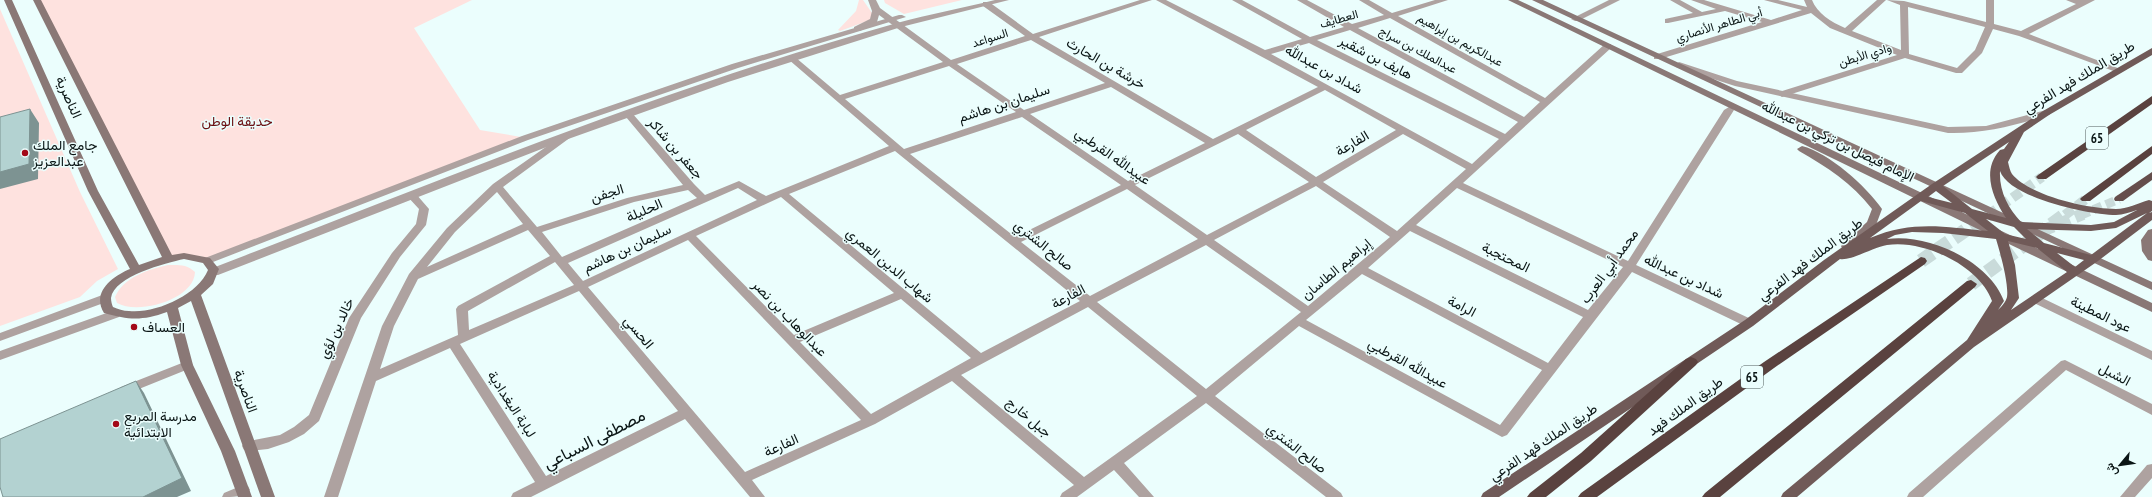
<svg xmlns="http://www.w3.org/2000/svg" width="2152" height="497" viewBox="0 0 2152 497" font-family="'PT Sans Narrow',Vazirmatn,sans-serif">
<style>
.green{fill:#fee2df}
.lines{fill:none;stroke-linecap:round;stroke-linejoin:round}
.trunk-tunnel-far1{stroke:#c9dbda;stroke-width:9;stroke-dasharray:9 4.5;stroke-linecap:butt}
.trunk-tunnel{stroke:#c9dbda;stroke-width:12;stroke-dasharray:12 6;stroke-linecap:butt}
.motorway-tunnel-far1{stroke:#c9dbda;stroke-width:10;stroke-dasharray:10 5;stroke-linecap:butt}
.motorway-tunnel{stroke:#c9dbda;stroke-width:14;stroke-dasharray:14 6;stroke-linecap:butt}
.minor{fill:#aea2a0;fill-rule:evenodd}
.tertiary{fill:#aea2a0;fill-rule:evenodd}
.secondary{fill:#8a7876;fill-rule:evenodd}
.primary{fill:#705a58;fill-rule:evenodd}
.trunk{fill:#654e4c;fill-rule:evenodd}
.motorway{fill:#5a423f;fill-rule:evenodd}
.shaded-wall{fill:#7d9392}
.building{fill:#b3d2d1;stroke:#7d9392}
.poi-dot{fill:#a30818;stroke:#ebfefd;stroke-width:1.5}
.labels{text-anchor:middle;stroke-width:3;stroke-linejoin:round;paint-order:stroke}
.far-street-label{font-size:12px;fill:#0a1515;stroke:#ebfefd}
.shield{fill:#ebfefd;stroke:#4e5b5b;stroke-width:1}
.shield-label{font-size:13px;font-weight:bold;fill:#0a1515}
.street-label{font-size:14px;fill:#0a1515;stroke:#ebfefd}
.park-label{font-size:14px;fill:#6b1013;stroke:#ebfefd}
.poi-label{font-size:14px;fill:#0a1515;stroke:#ebfefd;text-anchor:start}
.near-street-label{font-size:17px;fill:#0a1515;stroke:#ebfefd}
</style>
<rect width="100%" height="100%" fill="#ebfefd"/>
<path class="green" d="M39,0H472L414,28L480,130L527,138L212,260L200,256L171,257Z
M859,0H863L872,13L870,20L840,31L838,30L856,11Z
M884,0H962L904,14L885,3Z
M0,9L80,192L118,269L97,281L80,297L0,326Z
M168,265C178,265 187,264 195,272C194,300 138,315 117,303L115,297C124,277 147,270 168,265Z"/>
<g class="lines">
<path class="trunk-tunnel-far1" d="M2081,215L2119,199"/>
<path class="trunk-tunnel" d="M2042,231L2083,214"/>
<path class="motorway-tunnel-far1" d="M1988,215L2042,177
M2065,215L2086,199"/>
<path class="motorway-tunnel" d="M1921,261L1989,214
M1971,284L2066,214"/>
<path class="minor" d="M868,0H876L880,8L951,60L1025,36L983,6V2H989L1033,34L1140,0H1152L1039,37L1213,139L1318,87L1156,0H1166L1265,50L1302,39L1232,0H1242L1310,37L1344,27L1297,0H1307L1352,24L1384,15L1359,0H1369L1392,13L1435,0H1448L1398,16L1545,98L1605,44H1611V48L1463,183L1628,261L1724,110L1729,107L1732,108L1734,110L1636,265L1753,320L1755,323L1749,327L1745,326L1632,272L1507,435L1502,437L1299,326L1215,396L1341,493L1343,497H1326L1206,403L1124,463L1154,497H1139L1114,470L1077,497H1060L1062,493L1074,485L952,381L875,424L752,480L765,497H750L685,419L531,497H511L513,493L535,482L450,348L376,381L338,497H324L382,326L409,274L447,228L493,184L563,135L566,134L571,137L503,187L537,227L627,198L683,185L626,117L624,115L626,113H632L694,184L705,195L739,181L766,196L889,146L788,59L789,57H795L840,95L943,62L879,15L877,22L860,31H854V27L870,19L872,11ZM1390,18L1540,102L1524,117L1358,28ZM1350,30L1518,122L1505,134L1317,40ZM1031,40L1105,83L1024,110L957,64ZM1309,43L1499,139L1472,164L1271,54ZM949,66L1016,112L904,149L845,99ZM1111,87L1205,143L1128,181L1030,114ZM1325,90L1396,130L1316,177L1246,130ZM1022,117L1121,185L1015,237L910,154ZM1238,134L1309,182L1207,235L1135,185ZM1403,134L1466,169L1397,231L1323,182ZM895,151L1080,301L981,353L789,194ZM1316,186L1390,237L1308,306L1214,240ZM738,188L757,200L583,281L568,263ZM1457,188L1623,267L1588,310L1416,225ZM1127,189L1198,239L1090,296L1021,242ZM688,190L697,198L562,257L542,232L634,202ZM497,192L523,224L427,267L455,232ZM781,197L894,293L794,335L696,236ZM528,230L550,256L458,306L456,309L458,335L380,369L394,326L418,279ZM1410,231L1583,317L1548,363L1368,268ZM688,240L861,420L745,472L588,287ZM1206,245L1301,312L1206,389L1097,302ZM555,262L574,285L469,330L468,311ZM1362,274L1542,370L1500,425L1306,320ZM579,291L678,411L546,476L460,344ZM901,299L971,358L871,414L800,342ZM1088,307L1197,396L1084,477L961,375Z
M1609,0H1620L1578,21H1575L1571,19Z
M1670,0H1680L1702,12L1716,9L1691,0H1704L1771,20L1802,10L1764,0H1778L1807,7L1804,0H1812C1817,13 1831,22 1845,28L1877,0H1886L1852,31L1901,50L1900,5L1887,0L1904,1L1986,22V0H1994V24L2021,31L2076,4L2066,0H2095L2029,34L2123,70L2122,72H2116L2019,36L1993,29L1982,53L1962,73H1956L1905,58L1782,97L1777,94L1779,92L1897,55L1830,28L1811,13L1660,59H1654V55L1762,22L1725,11L1668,23H1665V19L1693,13ZM1908,7L1985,27L1975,50L1957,68L1909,54Z
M412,193L416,194L429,209L426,225L400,257L361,318L319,421L304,434L289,442L268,449L249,451L244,450L242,446L244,442L280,435L294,427L309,415L349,318L392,253L416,224L419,209L407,196Z
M2036,295L2152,351V360L2032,302L2030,299L2032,296Z
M2065,360L2152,404V415L2066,370L1923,497H1907L1909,493L2061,361Z
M187,361L191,362L193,365L191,368L129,393H121L119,390L121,387Z
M2152,464V478L2135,497H2120L2147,465Z
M243,485L248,486L250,490C245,497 232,497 222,497L224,493Z"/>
<path class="tertiary" d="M995,0H1009L901,27L728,82L557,143L218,275H210L208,272L210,269C437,182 663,88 897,23C930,14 962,8 995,0Z
M899,15H902L906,17L738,68L528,140L213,262L209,263L203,260L205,258L522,136L732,64Z
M1679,62L1737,81L1948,127L1986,126L2046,110L2051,113L2049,115C2016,125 1983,134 1948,133L1735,86L1676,67L1675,65Z
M105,294L109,295L111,298L109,301L0,341V333Z
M115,310L121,314L119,317L0,360V351Z"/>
<path class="secondary" d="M4,0H12L98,191L139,265L162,257L33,0H41L172,255L184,253L210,258L219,269L213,284L201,295L275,497H261L191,301L178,308L193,365L235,451L252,497H238L221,451L181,365L167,312C142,321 129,320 104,313C91,292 113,276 130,269L88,191ZM184,259L203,263L208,270C198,295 155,314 129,311C123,311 118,309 113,307C112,305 111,301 111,298C114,276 166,263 184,259Z
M1508,0H1518L2152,303V312L1988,234Z
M1532,0H1543L2152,282V290Z
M1802,146C1829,153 1866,186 1882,209L1876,225L1850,248H1842L1841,246L1867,222L1872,209C1852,183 1827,167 1799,151L1797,149Z
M2152,229V261L2148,260L2142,251L2141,240L2148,230Z"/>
<path class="primary" d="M2152,48V55L2049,115L2024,132L2008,162C2009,166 2010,171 2012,174C2030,196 2088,209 2116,209C2127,209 2138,203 2149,200L2152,201V211L2149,213L2152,212V220L2098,261L1974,347L1797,497H1781L1783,493L1967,340L1992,301C1980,266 1923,239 1887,245C1874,247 1851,261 1840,259L1753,326L1499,497H1481L1483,493L1745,320L1824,260L1932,184L2043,111ZM2009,142L2004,149L2000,150C1981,171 1993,198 2006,218L1972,209L1943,186ZM2000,171C2009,198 2090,215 2116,215C2123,215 2130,212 2137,210L2114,222L2091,225L2021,222C2008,208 1999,191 2000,171ZM1936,191L1952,203L1928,197ZM1921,201L1965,213L1988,231C1944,227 1913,220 1870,238ZM2147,213L2091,255L2044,243L2027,229L2091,231L2116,228ZM1986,219L2014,227L2026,239L2005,234ZM1912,232L1943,233L1996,239C2000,252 2009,284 2007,297C2006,302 2001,307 1998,310L2004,301C1989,261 1928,233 1887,239L1895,235ZM2008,241L2037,248L2067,272L2011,310L2019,298L2015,265ZM2057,253L2084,260L2075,267Z"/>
<path class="trunk" d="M2152,172V180L2123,201H2115L2114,199L2115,197Z"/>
<path class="motorway" d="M2152,96V104L2046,179H2038L2036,177L2038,175Z
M2152,146V154L2090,201H2082L2080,199L2082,197Z
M1921,257L1925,258L1927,261L1925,264L1774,368L1597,497H1578L1581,493L1764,362Z
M1971,280L1977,284L1975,287L1720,497H1702L1705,493L1967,281Z
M1691,357L1696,359L1698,362L1696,365L1591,461L1546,497H1527L1530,493L1581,453L1686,359Z"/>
</g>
<path class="shaded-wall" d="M30,109L39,123L38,179L0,189V172Z
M136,381L144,393L191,491L177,497H143Z"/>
<path class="building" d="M30,109L29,164L0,172V117Z
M136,381L182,478L143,497H3L0,487V439Z"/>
<g class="poi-dot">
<circle cx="25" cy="153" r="4"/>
<circle cx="134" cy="327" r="4"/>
<circle cx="116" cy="424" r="4"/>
</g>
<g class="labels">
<g class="far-street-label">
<text transform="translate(1339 19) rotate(-16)" y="4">العطايف</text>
<text transform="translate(1719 25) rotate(-17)" y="4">أبي الطاهر الأنصاري</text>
<text transform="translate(990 38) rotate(-18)" y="4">السواعد</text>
<text transform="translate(1460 40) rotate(29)" y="4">عبدالكريم بن إبراهيم</text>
<text transform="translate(1418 50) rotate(28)" y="4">عبدالملك بن سراج</text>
<text transform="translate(1865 55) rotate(-17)" y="4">وادي الأبطن</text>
</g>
<g class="shield">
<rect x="2086" y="127" width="22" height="22" rx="3"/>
<rect x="1741" y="366" width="22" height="22" rx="3"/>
</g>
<g class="shield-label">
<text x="2097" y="143">65</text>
<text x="1752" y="382">65</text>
</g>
<g class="street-label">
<text transform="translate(1376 57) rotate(27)" y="5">هايف بن شقير</text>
<text transform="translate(1106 63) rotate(30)" y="5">خرشة بن الحارث</text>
<text transform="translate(1324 69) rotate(29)" y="5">شداد بن عبدالله</text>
<text transform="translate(2079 77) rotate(-31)" y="5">طريق الملك فهد الفرعي</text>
<text transform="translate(69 97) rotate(66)" y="5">الناصرية</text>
<text transform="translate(1004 103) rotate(-18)" y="5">سليمان بن هاشم</text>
<text transform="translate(1838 141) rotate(26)" y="5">الإمام فيصل بن تركي بن عبدالله</text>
<text transform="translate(1352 143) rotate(-31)" y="5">الفارعة</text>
<text transform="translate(676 148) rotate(49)" y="5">جعفر بن شاكر</text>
<text transform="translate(1113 156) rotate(35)" y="5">عبيدالله القرطبي</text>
<text transform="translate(607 193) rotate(-17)" y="5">الجفن</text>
<text transform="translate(644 210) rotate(-24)" y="5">الحليلة</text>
<text transform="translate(1044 245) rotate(39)" y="5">صالح الشتري</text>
<text transform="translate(627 248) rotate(-25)" y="5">سليمان بن هاشم</text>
<text transform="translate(1506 257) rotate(26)" y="5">المحتجبة</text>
<text transform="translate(1810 259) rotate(-37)" y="5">طريق الملك فهد الفرعي</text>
<text transform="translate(890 265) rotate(40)" y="5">شهاب الدين العمري</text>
<text transform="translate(1609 266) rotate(-54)" y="5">محمد أبي العرب</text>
<text transform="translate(1336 269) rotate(-40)" y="5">إبراهيم الطاسان</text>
<text transform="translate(1684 276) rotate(25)" y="5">شداد بن عبدالله</text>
<text transform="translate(1068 296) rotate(-28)" y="5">الفارعة</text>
<text transform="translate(1462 306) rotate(28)" y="5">الرامة</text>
<text transform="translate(2101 314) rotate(26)" y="5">عود المطينة</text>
<text transform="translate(790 318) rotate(46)" y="5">عبدالوهاب بن نصر</text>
<text transform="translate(336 328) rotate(-65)" y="5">خالد بن لؤي</text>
<text transform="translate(639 332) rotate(50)" y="5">الحسي</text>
<text transform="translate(1408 363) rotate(29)" y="5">عبيدالله القرطبي</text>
<text transform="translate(2115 374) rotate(28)" y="5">الشبل</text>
<text transform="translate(246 391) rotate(70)" y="5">الناصرية</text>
<text transform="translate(512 404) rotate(57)" y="5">لبابة البغدادية</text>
<text transform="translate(1685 406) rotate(-36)" y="5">طريق الملك فهد</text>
<text transform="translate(1029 417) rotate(40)" y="5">جبل خارج</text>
<text transform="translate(1543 442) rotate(-34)" y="5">طريق الملك فهد الفرعي</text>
<text transform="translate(781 445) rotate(-24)" y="5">الفارعة</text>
<text transform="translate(1297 448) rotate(38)" y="5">صالح الشتري</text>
</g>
<g class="park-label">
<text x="237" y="126">حديقة الوطن</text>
</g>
<g class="poi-label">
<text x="33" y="150">جامع الملك<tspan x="33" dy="16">عبدالعزيز</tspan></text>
<text x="142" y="332">العساف</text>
<text x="124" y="421">مدرسة المربع<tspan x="124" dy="16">الابتدائية</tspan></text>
</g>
<g class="near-street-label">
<text transform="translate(594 439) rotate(-27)" y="6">مصطفى السباعي</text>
</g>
</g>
<g transform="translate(2120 465) rotate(241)" stroke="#ebfefd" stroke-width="3" paint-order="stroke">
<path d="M0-3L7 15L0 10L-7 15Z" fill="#0a1515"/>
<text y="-6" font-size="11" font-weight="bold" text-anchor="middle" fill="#0a1515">ش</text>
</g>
</svg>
